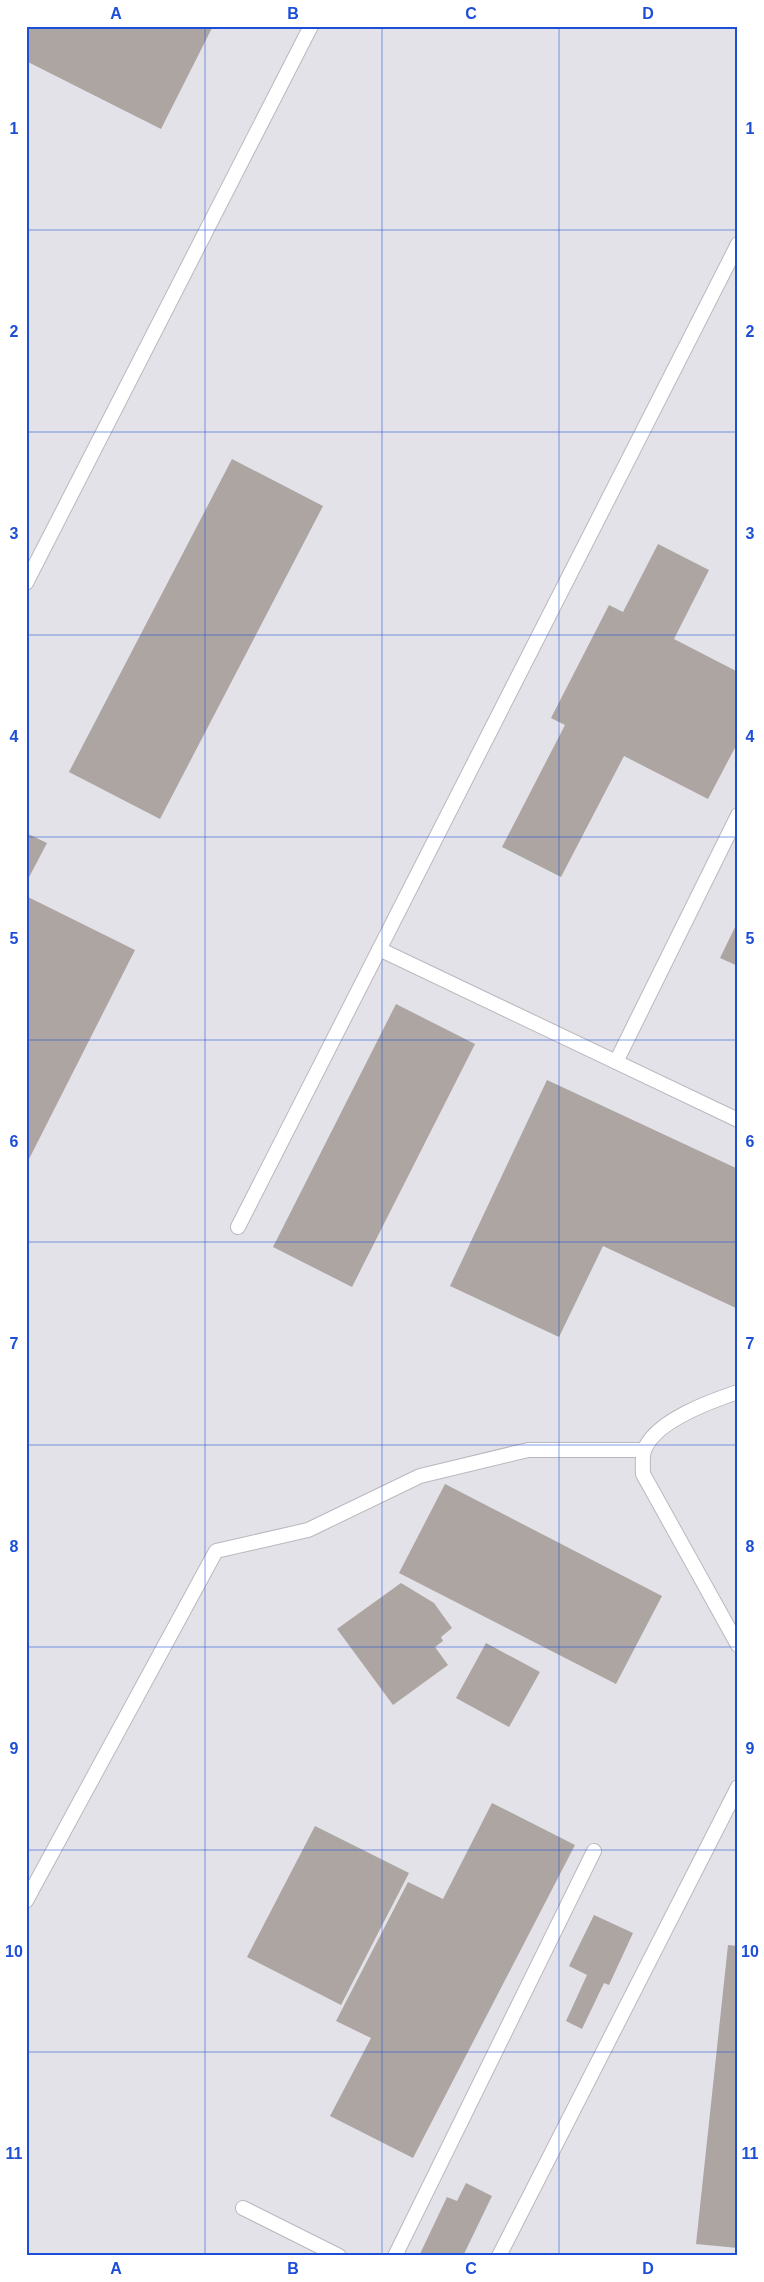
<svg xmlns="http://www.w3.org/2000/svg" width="764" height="2282" viewBox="0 0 764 2282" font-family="Helvetica,sans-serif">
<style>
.building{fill:#aca5a2}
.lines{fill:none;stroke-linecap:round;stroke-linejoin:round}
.lane-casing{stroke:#bab8bf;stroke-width:16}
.lane{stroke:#fff;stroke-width:14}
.grid{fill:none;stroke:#1d4ed8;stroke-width:1;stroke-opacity:0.55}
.neatline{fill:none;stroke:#1d4ed8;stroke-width:2}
.grid-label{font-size:16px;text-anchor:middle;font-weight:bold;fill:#1d4ed8}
</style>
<rect width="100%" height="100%" fill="#e3e2e8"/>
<path class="building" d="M26,26H213L161,129L26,61Z
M232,459L323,506L160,819L69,772Z
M658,544L709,570L674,639L738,672V742L708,799L624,756L561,877L502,847L565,725L551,718L609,605L623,612Z
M26,833L47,843L26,883Z
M26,896L135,950L26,1165Z
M738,921V966L720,958Z
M396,1004L475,1044L352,1287L273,1247Z
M547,1080L738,1169V1309L603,1246L559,1337L450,1286Z
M445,1484L662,1596L616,1684L399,1573Z
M401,1583L434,1603L452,1628L441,1637L443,1641L435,1647L448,1665L393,1705L337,1629Z
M486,1643L540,1672L509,1727L456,1698Z
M492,1803L575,1845L413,2158L330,2116L371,2038L336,2021L408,1882L443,1899Z
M315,1826L409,1873L341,2005L247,1957Z
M594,1915L633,1933L609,1985L604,1983L582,2029L566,2021L587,1975L569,1966Z
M728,1945L738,1946V2248L696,2244Z
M466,2183L492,2196L463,2256H419L447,2197L457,2201Z"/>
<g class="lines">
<defs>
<path id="lane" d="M26,583L311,26
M379,949L738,1120
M616,1062L738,815
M238,1227L738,244
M738,1392C711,1401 654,1421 644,1451C642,1457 643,1467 643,1474L738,1645
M26,1901L216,1551L308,1530L420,1476L528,1450H644
M243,2208L339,2256
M395,2256L594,1851
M499,2256L738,1787"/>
</defs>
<use href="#lane" class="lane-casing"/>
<use href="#lane" class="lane"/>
</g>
<path class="grid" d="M205,26V2256M382,26V2256M559,26V2256M26,230H738M26,432H738M26,635H738M26,837H738M26,1040H738M26,1242H738M26,1445H738M26,1647H738M26,1850H738M26,2052H738"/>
<rect width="764" height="2282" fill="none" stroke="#ffffff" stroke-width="55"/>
<rect x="28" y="28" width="708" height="2226" class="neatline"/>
<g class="grid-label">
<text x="116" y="19">A</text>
<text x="293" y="19">B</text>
<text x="471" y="19">C</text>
<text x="648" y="19">D</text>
<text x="14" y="134">1</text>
<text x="750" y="134">1</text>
<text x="14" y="337">2</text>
<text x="750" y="337">2</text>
<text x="14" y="539">3</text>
<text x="750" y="539">3</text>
<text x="14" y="742">4</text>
<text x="750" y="742">4</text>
<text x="14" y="944">5</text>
<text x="750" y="944">5</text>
<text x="14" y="1147">6</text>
<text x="750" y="1147">6</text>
<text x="14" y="1349">7</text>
<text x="750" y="1349">7</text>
<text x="14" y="1552">8</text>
<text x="750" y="1552">8</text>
<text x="14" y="1754">9</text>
<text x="750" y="1754">9</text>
<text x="14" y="1957">10</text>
<text x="750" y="1957">10</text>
<text x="14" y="2159">11</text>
<text x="750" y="2159">11</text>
<text x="116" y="2274">A</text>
<text x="293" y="2274">B</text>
<text x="471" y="2274">C</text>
<text x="648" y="2274">D</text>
</g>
</svg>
